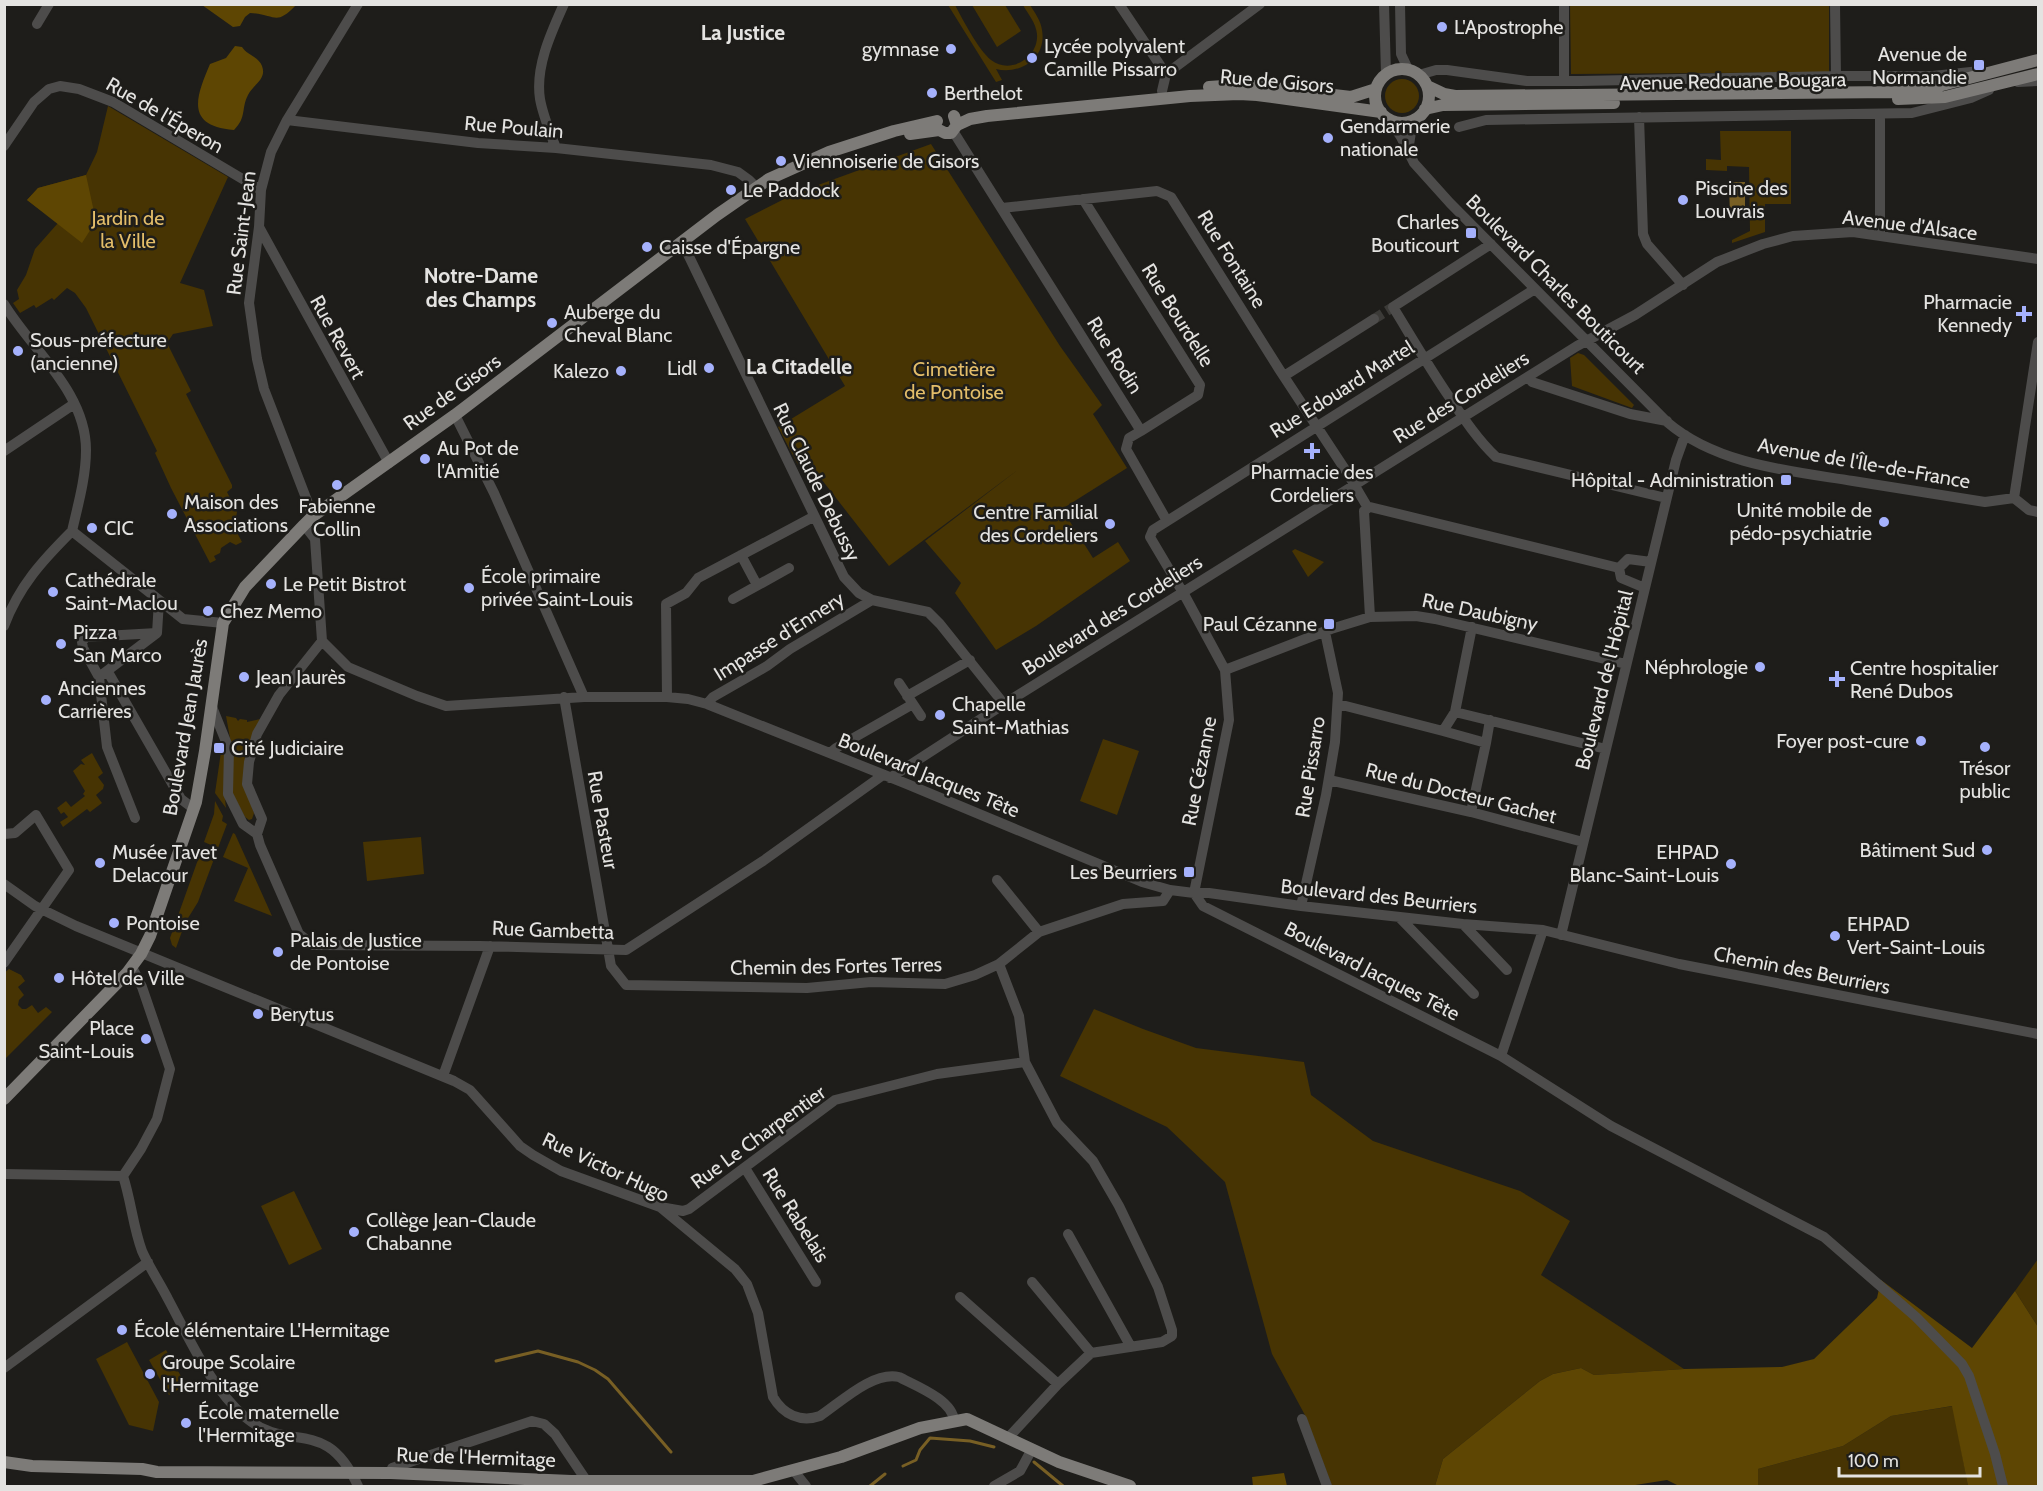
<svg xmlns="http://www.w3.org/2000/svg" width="2043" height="1491" viewBox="0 0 2043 1491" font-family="Cabin,sans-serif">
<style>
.green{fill:#473403}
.forest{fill:#5e4603}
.water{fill:#785f24}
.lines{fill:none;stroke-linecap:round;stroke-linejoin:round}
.stream{stroke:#785f24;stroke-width:3}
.minor-tunnel{stroke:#3c3b38;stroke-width:10;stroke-dasharray:10 5;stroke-linecap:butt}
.minor{stroke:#4d4c4b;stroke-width:10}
.major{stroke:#7d7b78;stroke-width:12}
.poi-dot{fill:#a5b1fc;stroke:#1e1d1a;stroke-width:2}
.labels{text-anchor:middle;stroke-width:5;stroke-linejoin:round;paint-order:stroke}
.poi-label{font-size:20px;fill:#e4e3e1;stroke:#1e1d1a;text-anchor:start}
.street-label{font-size:20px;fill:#e4e3e1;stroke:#1e1d1a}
.park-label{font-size:20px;fill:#e3bd69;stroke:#1e1d1a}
.neighbourhood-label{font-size:21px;font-weight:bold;fill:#e4e3e1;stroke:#1e1d1a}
</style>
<rect width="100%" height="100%" fill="#1e1d1a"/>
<path class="green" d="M948,5H955C963,20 978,49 991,60C1010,75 1039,58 1037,34C1036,23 1028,14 1023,5H1030C1035,13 1041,21 1042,30C1047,58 1020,75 996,69L1002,80L996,82Z
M972,5H1005L1021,31L997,47Z
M1570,5H1829V72L1571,74Z
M1385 96a17 17 0 1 1 34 0a17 17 0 1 1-34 0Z
M108,106L228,177L180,283L204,290L213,326L173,334L167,343L191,391L186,394L232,485V488L227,492L237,512L235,523L233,525L242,542L236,545L230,542L221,548L220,553L214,556L216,560L210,563L171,488L155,453L157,451L86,308L75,293L67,288L54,300L52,298L36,308L34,305L20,313L13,303L19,299L17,290L26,275L35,249L58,223L27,200L38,188L86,175L97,152Z
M1720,131H1791V204H1765V232L1732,243V240L1750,231L1749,167L1727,166V171L1706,170V159L1721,160Z
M931,144L1060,346L1102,405L1093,414L1127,468L1062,509L1093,558L1118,542L1130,561L1036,626L996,650L955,593L961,583L925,541L1019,469L889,566L808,462L798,465L778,427L845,386L745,219L796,193Z
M1578,353L1584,355L1634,405L1632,408L1572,386L1570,358Z
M1295,549L1324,562L1308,577L1292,551Z
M226,716L236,718L238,721L240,719L247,720V722L260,719L243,780L254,813L252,819L249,820L245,817L231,791L232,749Z
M1103,739L1139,751L1117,815L1080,801Z
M222,745C229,764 223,788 226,808L215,793Z
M92,753L103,773L98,777L104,785L103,789L96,795L102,803L90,812L87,809L63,827L60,822L68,817L64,812L61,814L57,808L66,801L71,807L85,796L83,794L85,791L73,771L81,764L85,765L81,760Z
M215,801L223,816L222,821L227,824L218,848L204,842L214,814Z
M233,833L235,834L272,916L234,901L248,868L223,857Z
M421,837L424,874L367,881L363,842Z
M200,854L214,859L198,902L185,923L176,948L172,945L170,938Z
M9,969L21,975L25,981L18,987L24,995L19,1000L18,1005L22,1009H26L32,1005L38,1013L46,1007L52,1012L5,1059L4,973Z
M1094,1009L1143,1029L1196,1048L1304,1062L1311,1095L1373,1141L1520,1191L1570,1221L1541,1275L1684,1369L1594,1375L1581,1368L1553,1374L1540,1381L1443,1459L1435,1486H1332L1306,1417L1272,1354L1225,1182L1167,1127L1060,1076Z
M294,1191L322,1249L289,1265L261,1206Z
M2038,1259V1327L2015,1291Z
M127,1342L159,1402L153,1431L129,1425L96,1359Z
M166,1350L186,1385L169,1395L149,1360Z
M1953,1406L1968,1486H1758V1469L1843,1446L1891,1416Z"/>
<path class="forest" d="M202,5H296C275,27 276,14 250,13L245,17L240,26L233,27Z
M235,46L242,47C247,55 259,57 262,66C267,79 254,84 248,95C241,108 247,117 234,130C186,126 195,99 210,64L226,58Z
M86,175L96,221L82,243L27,200L38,188Z
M1881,1280L1972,1348L2015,1291L2038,1327V1486H1968L1952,1406L1891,1416L1843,1446L1758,1469V1486H1679L1667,1480L1629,1486H1435L1443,1459L1540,1381L1553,1374L1581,1368L1594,1375L1684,1369L1782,1367L1814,1359L1877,1298Z
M1284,1473L1287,1486H1253L1252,1477Z"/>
<path class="water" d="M1729,182H1745V217H1730Z"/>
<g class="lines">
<path class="stream" d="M496,1361L538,1351L578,1362L595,1370L608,1379L671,1452
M1034,1462L1063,1486
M903,1466L916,1460L920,1450L930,1438L970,1441L994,1447
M870,1486L885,1474"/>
<path class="minor-tunnel" d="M1374,319L1393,307"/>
<path class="minor" d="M1119,4L1166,74
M1384,4L1386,74
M1400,4L1401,54L1408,69
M1835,4L1836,76
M37,24L49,4
M1419,75L1436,70H1447L1527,81H1580L1836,76H1933L1980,71
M1564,81V4
M2018,82L2038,81
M1162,91L1166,74L1260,4
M1880,114V235
M1639,117L1643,234L1647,244L1683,285
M1389,119L1401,137L1414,163L1450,203L1667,422C1717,465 1791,471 1853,481C1897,488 1941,495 1985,502L2014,498L2029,510L2038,512
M287,120L478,143L556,148L711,165L738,172L749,180L757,188
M1459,127L1486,120L1912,113L1971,98L1989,90
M953,131L1141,431L1129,438L1126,449L1167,521
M4,146L34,102L49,89L60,86L79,89L113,102L261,190
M556,148C550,132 543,116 540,99C535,67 551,33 564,4
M1408,151L1413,120
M1083,199L1200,385L1198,395L1141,431
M1002,208L1157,191L1171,197L1279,369L1348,474L1368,508L1370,507L1619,568
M259,227L389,463
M682,242L844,577L859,593L872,600L928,612L940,624L1004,704
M1491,244L1393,307C1412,338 1430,369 1450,398C1464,419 1478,440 1496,457L1666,498
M1535,289L1153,530L1150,537L1185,596L1225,670L1229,720L1194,893H1209L1301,906L1463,924L1543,930L1679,964L2038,1034
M4,304C32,350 86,392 86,450C86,477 78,505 72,531
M1284,376L1374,319
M1528,377L1532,382L1630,414L1667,421
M455,415L494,493L584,697
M4,451L74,404
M2014,498L2038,342
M1368,508L1364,511L1370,617
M313,516L264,389L257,359L249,303L259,227L261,190L271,152L287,120L358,4
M304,525L315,539L322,641L348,667L417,696L446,706L584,697H667L688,699L707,704L907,784L1142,882L1170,890L1194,893L1203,906L1501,1056L1611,1126L1824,1237L1916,1317L1962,1364L1969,1376L1995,1454L2003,1486
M72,531L183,619L223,623
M741,555L757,585
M1619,568L1621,578L1645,588
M1619,568L1628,559L1651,562
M733,599L789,568
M4,626C19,586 42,561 72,531
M157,633L86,637L82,642L83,648L99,677L157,633L159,601
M322,641L279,695L257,734L249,762L247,784L262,819L257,834L260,845L299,934L313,945L480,946L626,950L763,861L883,775
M1225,670L1331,629L1370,617L1416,616L1435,619L1626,664
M108,672L181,799L194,809
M99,677L107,747L135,818
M899,683L921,716
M907,696L970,660
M564,697L611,966L626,985L807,988L871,982L945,984L975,975L999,964L1039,932L1123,904L1163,901L1170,890
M667,697L666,604L686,593L698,578L813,517
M707,704L713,697L767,666L790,649L872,600
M1338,704L1443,731
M212,707L229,749L228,794L243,824L257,834
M1455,712L1472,627
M1490,720L1486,743L1443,731L1455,712L1606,749
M830,753L836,748L913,704
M890,778L1004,704L1577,346L1635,315L1717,262L1763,244L1793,236L1853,232L2038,259
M1329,780L1471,812L1583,842
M1471,812L1486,743
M4,834L15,833L36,815L69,870L4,963
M997,880L1039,932
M4,884L35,906L76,926L454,1081L470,1090L520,1146L533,1155L561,1171L660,1207L735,1269L747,1284L758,1313L773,1397C783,1414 800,1423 820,1416C841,1402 873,1371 899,1377C916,1386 953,1400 954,1421
M1301,906L1326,795L1335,742L1338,693L1325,632
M1399,917L1474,994
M1463,924L1507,970
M1561,935L1676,460L1685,435
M999,964L1019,1016L1025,1062L1057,1123L1093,1161L1119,1206L1158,1287L1172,1330V1336L1162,1342L1091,1353L1058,1384L1008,1438
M1501,1056L1543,930
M443,1076L490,946
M745,1168L816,1282
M4,1174L123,1176C131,1200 133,1227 142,1251C149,1267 160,1283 168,1299C189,1338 211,1388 245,1417C290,1455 325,1414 358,1486
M123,1176L141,1149L157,1119L170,1069L142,987L132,967
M660,1207L683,1211L689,1209L835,1100L937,1074L1025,1062
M1068,1234L1131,1347
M1032,1282L1091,1353
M960,1297L1058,1384
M4,1368L148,1262
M1302,1419L1327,1486
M794,1471L806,1486
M391,1473L392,1468L532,1421L544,1424L555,1434L586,1480
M994,1486L1020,1471L1032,1449"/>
<path class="major" d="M1375 96a27 27 0 1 1 54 0a27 27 0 1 1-54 0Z
M1427,86L1444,94L1455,96L1897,92L1927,89L2038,60
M1209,87L1238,85L1266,87L1351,97L1376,89
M1898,99L1945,97L2038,74
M1425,109L1443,105L1614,103
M957,125L970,119L987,116L1190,96L1239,94L1257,95L1381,112
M910,134L939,130L945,133H951L957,125L954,116
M4,1099L127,973L141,954L150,936L196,802L205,751L223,623L245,587L304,525L313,516L455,415L717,215L769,179L829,152L894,131L937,121
M4,1462L32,1466L142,1469L157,1472L391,1473L571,1481H753L841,1457L920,1428L967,1419L1059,1462L1130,1486"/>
</g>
<g class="poi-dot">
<circle cx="1442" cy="27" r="6"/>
<circle cx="951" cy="49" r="6"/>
<circle cx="1032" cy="58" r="6"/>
<rect x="1973" y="59" width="12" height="12" rx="3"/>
<circle cx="932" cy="93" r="6"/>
<circle cx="1328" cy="138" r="6"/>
<circle cx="781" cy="161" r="6"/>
<circle cx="731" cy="190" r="6"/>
<circle cx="1683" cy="200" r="6"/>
<rect x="1465" y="227" width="12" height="12" rx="3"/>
<circle cx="647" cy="247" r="6"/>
<path d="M2021 305h6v6h6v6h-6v6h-6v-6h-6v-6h6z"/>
<circle cx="552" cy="323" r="6"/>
<circle cx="18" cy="351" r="6"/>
<circle cx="709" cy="368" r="6"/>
<circle cx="621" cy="371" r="6"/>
<path d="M1309 442h6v6h6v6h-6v6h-6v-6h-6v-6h6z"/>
<circle cx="425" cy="459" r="6"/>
<rect x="1780" y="474" width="12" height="12" rx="3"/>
<circle cx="337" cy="485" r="6"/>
<circle cx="172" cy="514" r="6"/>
<circle cx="1884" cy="522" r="6"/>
<circle cx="1110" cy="524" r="6"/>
<circle cx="92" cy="528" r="6"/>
<circle cx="271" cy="584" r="6"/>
<circle cx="469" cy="588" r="6"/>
<circle cx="53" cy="592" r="6"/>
<circle cx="208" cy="611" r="6"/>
<rect x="1323" y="618" width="12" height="12" rx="3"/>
<circle cx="61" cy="644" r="6"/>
<circle cx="1760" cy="667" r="6"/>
<circle cx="244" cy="677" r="6"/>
<path d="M1834 670h6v6h6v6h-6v6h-6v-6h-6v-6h6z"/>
<circle cx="46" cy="700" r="6"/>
<circle cx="940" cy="715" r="6"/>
<circle cx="1921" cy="741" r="6"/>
<circle cx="1985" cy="747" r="6"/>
<rect x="213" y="742" width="12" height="12" rx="3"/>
<circle cx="1987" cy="850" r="6"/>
<circle cx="100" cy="863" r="6"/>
<circle cx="1731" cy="864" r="6"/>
<rect x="1183" y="866" width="12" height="12" rx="3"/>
<circle cx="114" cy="923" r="6"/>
<circle cx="1835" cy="936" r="6"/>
<circle cx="278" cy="952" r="6"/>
<circle cx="59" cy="978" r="6"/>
<circle cx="258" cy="1014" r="6"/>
<circle cx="146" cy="1039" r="6"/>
<circle cx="354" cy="1232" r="6"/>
<circle cx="122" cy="1330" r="6"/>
<circle cx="150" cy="1374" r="6"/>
<circle cx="186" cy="1423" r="6"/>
</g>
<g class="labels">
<g class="poi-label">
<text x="1454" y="34">L'Apostrophe</text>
<text x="1044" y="53">Lycée polyvalent<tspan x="1044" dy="23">Camille Pissarro</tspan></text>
<text x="939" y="56" text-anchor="end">gymnase</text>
<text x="1967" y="61" text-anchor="end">Avenue de<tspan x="1967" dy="23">Normandie</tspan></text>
<text x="944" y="100">Berthelot</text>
<text x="1340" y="133">Gendarmerie<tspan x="1340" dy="23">nationale</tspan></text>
<text x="793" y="168">Viennoiserie de Gisors</text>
<text x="1695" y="195">Piscine des<tspan x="1695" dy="23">Louvrais</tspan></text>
<text x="743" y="197">Le Paddock</text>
<text x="1459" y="229" text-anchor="end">Charles<tspan x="1459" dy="23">Bouticourt</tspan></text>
<text x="659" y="254">Caisse d'Épargne</text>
<text x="2012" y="309" text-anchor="end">Pharmacie<tspan x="2012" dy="23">Kennedy</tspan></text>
<text x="564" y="319">Auberge du<tspan x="564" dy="23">Cheval Blanc</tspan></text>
<text x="30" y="347">Sous-préfecture<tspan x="30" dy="23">(ancienne)</tspan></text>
<text x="697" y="375" text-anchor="end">Lidl</text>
<text x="609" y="378" text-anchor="end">Kalezo</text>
<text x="437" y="455">Au Pot de<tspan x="437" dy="23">l'Amitié</tspan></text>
<text x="1312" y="479" text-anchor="middle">Pharmacie des<tspan x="1312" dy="23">Cordeliers</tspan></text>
<text x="1774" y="487" text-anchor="end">Hôpital - Administration</text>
<text x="184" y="509">Maison des<tspan x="184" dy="23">Associations</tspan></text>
<text x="337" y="513" text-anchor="middle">Fabienne<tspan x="337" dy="23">Collin</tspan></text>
<text x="1872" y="517" text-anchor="end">Unité mobile de<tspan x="1872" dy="23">pédo-psychiatrie</tspan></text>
<text x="1098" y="519" text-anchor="end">Centre Familial<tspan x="1098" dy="23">des Cordeliers</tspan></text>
<text x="104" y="535">CIC</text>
<text x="481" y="583">École primaire<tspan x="481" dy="23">privée Saint-Louis</tspan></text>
<text x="65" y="587">Cathédrale<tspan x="65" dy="23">Saint-Maclou</tspan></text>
<text x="283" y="591">Le Petit Bistrot</text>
<text x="220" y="618">Chez Memo</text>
<text x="1317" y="631" text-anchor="end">Paul Cézanne</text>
<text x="73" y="639">Pizza<tspan x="73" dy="23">San Marco</tspan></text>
<text x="1748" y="674" text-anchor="end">Néphrologie</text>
<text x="1850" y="675">Centre hospitalier<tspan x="1850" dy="23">René Dubos</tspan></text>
<text x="256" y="684">Jean Jaurès</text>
<text x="58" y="695">Anciennes<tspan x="58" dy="23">Carrières</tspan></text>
<text x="952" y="711">Chapelle<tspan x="952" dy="23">Saint-Mathias</tspan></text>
<text x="1909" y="748" text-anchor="end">Foyer post-cure</text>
<text x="231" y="755">Cité Judiciaire</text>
<text x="1985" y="775" text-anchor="middle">Trésor<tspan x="1985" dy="23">public</tspan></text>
<text x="1975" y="857" text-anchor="end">Bâtiment Sud</text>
<text x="112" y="859">Musée Tavet<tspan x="112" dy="23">Delacour</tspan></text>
<text x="1719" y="859" text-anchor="end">EHPAD<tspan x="1719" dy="23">Blanc-Saint-Louis</tspan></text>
<text x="1177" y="879" text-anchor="end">Les Beurriers</text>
<text x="126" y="930">Pontoise</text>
<text x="1847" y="931">EHPAD<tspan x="1847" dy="23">Vert-Saint-Louis</tspan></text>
<text x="290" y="947">Palais de Justice<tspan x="290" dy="23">de Pontoise</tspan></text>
<text x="71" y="985">Hôtel de Ville</text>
<text x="270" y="1021">Berytus</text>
<text x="134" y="1035" text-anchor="end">Place<tspan x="134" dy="23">Saint-Louis</tspan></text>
<text x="366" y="1227">Collège Jean-Claude<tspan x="366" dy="23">Chabanne</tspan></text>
<text x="134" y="1337">École élémentaire L'Hermitage</text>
<text x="162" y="1369">Groupe Scolaire<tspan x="162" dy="23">l'Hermitage</tspan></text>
<text x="198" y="1419">École maternelle<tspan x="198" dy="23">l'Hermitage</tspan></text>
</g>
<g class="street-label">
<text transform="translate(1277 81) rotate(5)" y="7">Rue de Gisors</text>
<text transform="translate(1733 81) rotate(-1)" y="7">Avenue Redouane Bougara</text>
<text transform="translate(165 115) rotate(30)" y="7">Rue de l'Éperon</text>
<text transform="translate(514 127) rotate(5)" y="7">Rue Poulain</text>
<text transform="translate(1910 225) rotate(7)" y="7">Avenue d'Alsace</text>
<text transform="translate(241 233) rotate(-83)" y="7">Rue Saint-Jean</text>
<text transform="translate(1232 259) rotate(58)" y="7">Rue Fontaine</text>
<text transform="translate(1556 284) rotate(45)" y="7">Boulevard Charles Bouticourt</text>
<text transform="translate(1178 315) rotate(58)" y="7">Rue Bourdelle</text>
<text transform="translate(338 337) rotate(61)" y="7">Rue Revert</text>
<text transform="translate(1115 355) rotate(58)" y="7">Rue Rodin</text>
<text transform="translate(1342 389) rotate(-32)" y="7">Rue Edouard Martel</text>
<text transform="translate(452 392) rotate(-36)" y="7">Rue de Gisors</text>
<text transform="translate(1461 397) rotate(-32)" y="7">Rue des Cordeliers</text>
<text transform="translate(1864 463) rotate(10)" y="7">Avenue de l'Île-de-France</text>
<text transform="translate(817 482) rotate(64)" y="7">Rue Claude Debussy</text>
<text transform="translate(1480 612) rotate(12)" y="7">Rue Daubigny</text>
<text transform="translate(1112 615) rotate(-32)" y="7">Boulevard des Cordeliers</text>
<text transform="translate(779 636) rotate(-32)" y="7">Impasse d'Ennery</text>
<text transform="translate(1604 680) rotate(-76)" y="7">Boulevard de l'Hôpital</text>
<text transform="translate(185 727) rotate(-80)" y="7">Boulevard Jean Jaurès</text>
<text transform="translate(1310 767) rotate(-81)" y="7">Rue Pissarro</text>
<text transform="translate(1199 771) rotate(-79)" y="7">Rue Cézanne</text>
<text transform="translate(929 775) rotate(22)" y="7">Boulevard Jacques Tête</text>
<text transform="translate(1461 793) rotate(14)" y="7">Rue du Docteur Gachet</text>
<text transform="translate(603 820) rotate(80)" y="7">Rue Pasteur</text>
<text transform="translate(1379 896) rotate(6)" y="7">Boulevard des Beurriers</text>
<text transform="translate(553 930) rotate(2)" y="7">Rue Gambetta</text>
<text transform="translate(836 966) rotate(-1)" y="7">Chemin des Fortes Terres</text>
<text transform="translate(1802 970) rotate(11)" y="7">Chemin des Beurriers</text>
<text transform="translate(1372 971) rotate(27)" y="7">Boulevard Jacques Tête</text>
<text transform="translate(758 1137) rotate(-36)" y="7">Rue Le Charpentier</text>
<text transform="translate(606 1167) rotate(25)" y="7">Rue Victor Hugo</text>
<text transform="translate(796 1215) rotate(58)" y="7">Rue Rabelais</text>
<text transform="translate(476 1457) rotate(2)" y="7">Rue de l'Hermitage</text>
</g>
<g class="park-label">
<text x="128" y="225">Jardin de<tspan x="128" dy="23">la Ville</tspan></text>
<text x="954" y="376">Cimetière<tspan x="954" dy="23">de Pontoise</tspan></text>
</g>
<g class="neighbourhood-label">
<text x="743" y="40">La Justice</text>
<text x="481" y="283">Notre-Dame<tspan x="481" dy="24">des Champs</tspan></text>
<text x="799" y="374">La Citadelle</text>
</g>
</g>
<rect width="2043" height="1491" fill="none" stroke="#e4e3e1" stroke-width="12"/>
<path d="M1839 1467v9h141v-9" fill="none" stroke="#e4e3e1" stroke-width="3"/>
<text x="1848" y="1467" font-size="18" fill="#e4e3e1" stroke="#1e1d1a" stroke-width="4.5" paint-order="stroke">100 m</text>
</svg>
